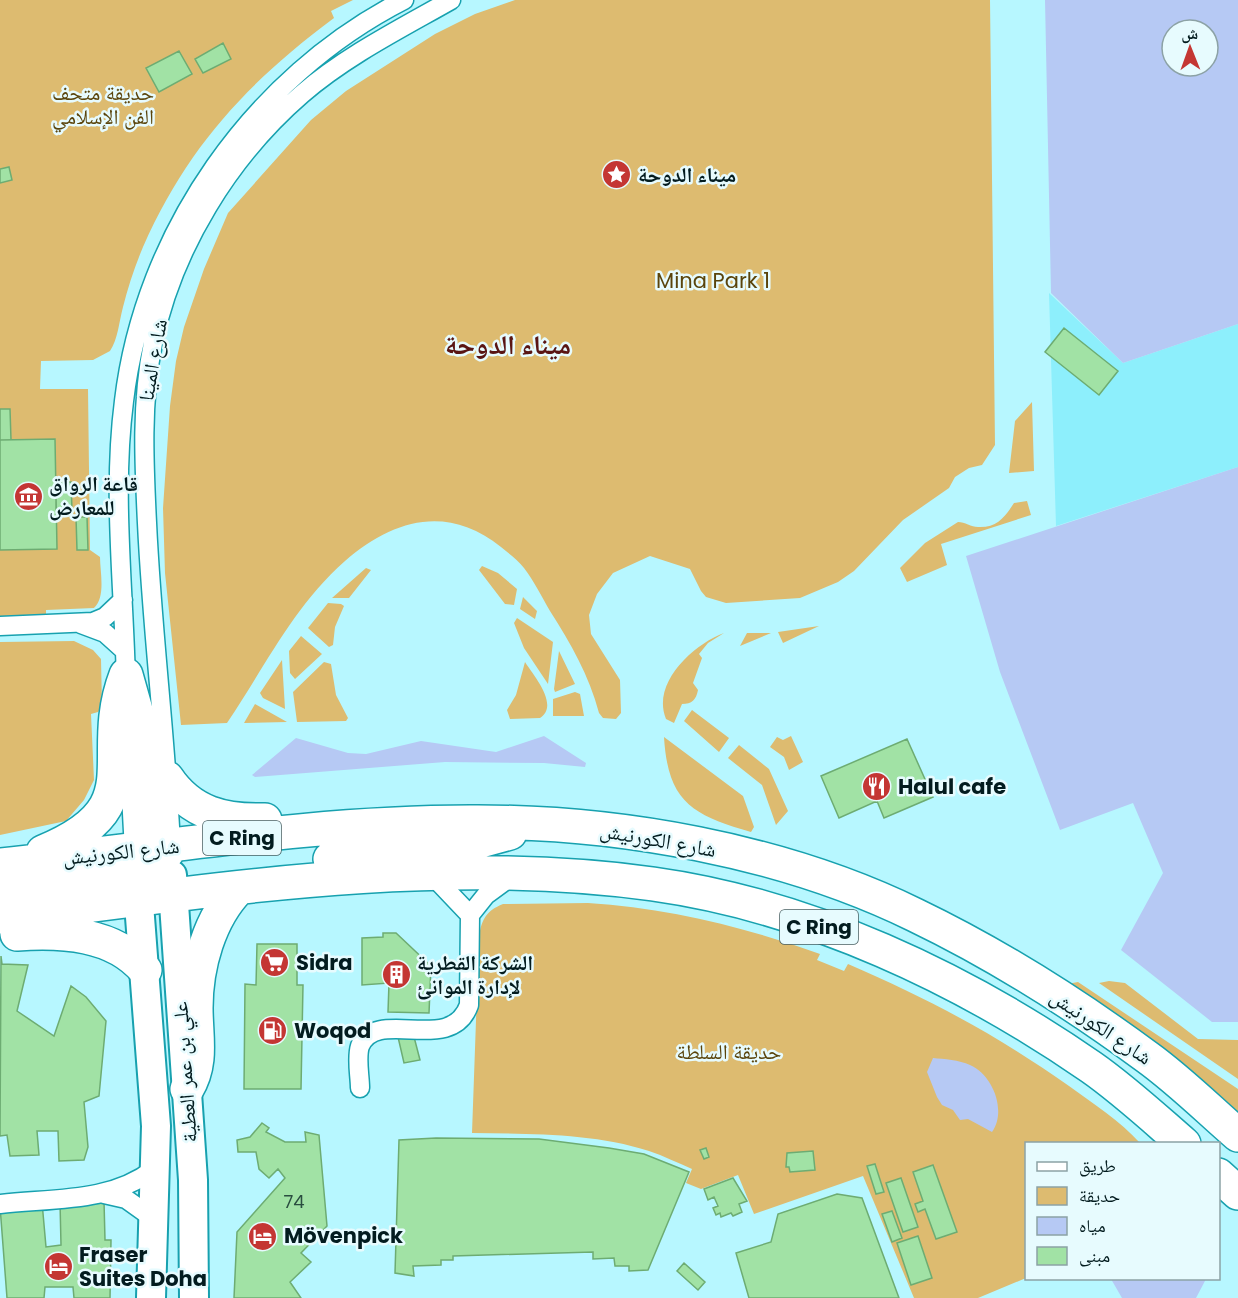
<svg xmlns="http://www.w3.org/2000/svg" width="1238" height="1298" viewBox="0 0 1238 1298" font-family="Poppins,'Noto Naskh Arabic',sans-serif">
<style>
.built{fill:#8deffc}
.green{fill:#ddbb70}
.water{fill:#b6c9f4;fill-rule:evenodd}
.building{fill:#a1e2a5;stroke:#6dac72;stroke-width:1.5}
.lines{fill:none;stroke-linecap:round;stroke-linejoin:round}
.street-casing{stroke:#17a1af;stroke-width:21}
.primary-casing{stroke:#17a1af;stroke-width:32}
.highway-casing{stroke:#17a1af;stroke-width:36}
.street{stroke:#fff;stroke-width:18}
.primary{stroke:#fff;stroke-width:28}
.highway{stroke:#fff;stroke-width:33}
.labels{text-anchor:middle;stroke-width:5;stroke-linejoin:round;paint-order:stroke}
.number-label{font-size:18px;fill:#2a4e40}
.shield{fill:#e7fbfe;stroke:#475f62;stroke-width:1.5}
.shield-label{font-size:20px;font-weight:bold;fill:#031c1f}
.park-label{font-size:21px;fill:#5a440b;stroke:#e7fbfe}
.poi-label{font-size:21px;font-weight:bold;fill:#031c1f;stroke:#e7fbfe;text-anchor:start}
.street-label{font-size:21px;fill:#031c1f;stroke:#e7fbfe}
.district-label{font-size:27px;font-weight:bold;fill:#591513;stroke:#e7fbfe}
</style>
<rect width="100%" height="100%" fill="#b7f7ff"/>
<path class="built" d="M1049,293L1123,363L1238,324V467L1056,526Z"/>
<path class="green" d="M0,0H353L331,11L334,18C248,82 187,147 143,247C135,266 128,287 123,307C119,322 118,339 110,351L93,360L41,361L40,389H88L90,550L100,557C100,572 106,597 94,608L46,610V632H0Z
M515,0H990L995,445L982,465L969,468L955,477L949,488L903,520L854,571L838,582L800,598L726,603L706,597L701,591L690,569L650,556L613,573L597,594L589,615L591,634L620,680L621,713L616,719L603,718L599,713C589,675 571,644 550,611C542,597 534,581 524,568C518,560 508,553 501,547C448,504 393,519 345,561C293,607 265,667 227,723L181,725L165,573L163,508L170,406L176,361L184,327L204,269L228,213L311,120L346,91L435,34L475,14Z
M1032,402L1034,471L1009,473L1015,421Z
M1027,501L1031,515L941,544L947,565L907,582L900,568L925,543L958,522C965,522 971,527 978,527C997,528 1005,517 1014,503Z
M482,566L498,573L517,589L514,605L505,604L479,570Z
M366,568L371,570L349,598H332Z
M523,597L537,611L535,619L520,609Z
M328,603L341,604L344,606L335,627L333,645L329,647L308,628Z
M517,618L553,642L548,684L524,648L514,623Z
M819,626L783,643L778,632Z
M724,633L708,643L699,654L702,658L693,683L698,690C696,700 692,704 682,704L674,723L666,719C651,683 694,644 724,633Z
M747,633H771L740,646Z
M301,636L322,654L295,679L290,673L289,651Z
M74,641L93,650L101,659L102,705L98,712L91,714L94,780L84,800L66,821L0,835V642Z
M559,651L575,684L555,692L554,689Z
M282,660L285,709L263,698L260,693Z
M324,662L331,664L336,695L348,718L346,721L297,722L293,692Z
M525,662C533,675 560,705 540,718L510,719L507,710L516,695Z
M575,692L580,694L584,716H553V699Z
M255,704L287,722L244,723Z
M692,710L729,738L719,752L684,721Z
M791,736L803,762L789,770L784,757L770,747L777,737L783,740Z
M664,737L743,796L754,827L751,832C693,815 668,803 664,737Z
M739,745L769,769L788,811L776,825L762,785L728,758Z
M588,903C668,908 745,927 820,954L817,960L844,971L848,964C929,999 997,1035 1069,1086C1094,1104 1120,1121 1140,1143L1026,1144V1278L978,1298H914L863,1176L754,1214L738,1175L701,1189L686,1183L692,1169C678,1163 664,1156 649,1151C593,1133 530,1134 472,1133L479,936C482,919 486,911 503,904Z
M1109,981L1125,983L1198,1039L1238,1040V1079L1099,983Z
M1078,982L1238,1089V1121L1067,984Z"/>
<path class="water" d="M1045,0H1238V324L1123,363L1051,293ZM1172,30H1208V66H1172Z
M1238,467V1022H1212L1121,950L1163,873L1133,803L1060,830L1000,672L966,556Z
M544,736L586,763L585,767L544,763L445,762L255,777L252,775L296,738L348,753L366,754L421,741L496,752Z
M933,1058C944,1059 959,1060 970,1065C993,1075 1007,1111 992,1132L968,1119L960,1120L953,1110L942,1105L937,1097L927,1072Z
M1111,1279V1278L1206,1279L1196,1298H1122Z"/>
<path class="building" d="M223,43L231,59L203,73L195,59Z
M179,51L192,74L159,92L146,68Z
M9,167L12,180L0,183V169Z
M1064,328L1118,371L1099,395L1045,352Z
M0,409H10L11,440H0Z
M55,439L57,549L0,550V440Z
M71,482L72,510H56V483Z
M76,517H87L88,550H77Z
M907,739L933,797L884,818L877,801L839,818L821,776Z
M383,933H396L431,966L429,1013L388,1012L389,983L362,985V938L383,937Z
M257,944H297V985H303L301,1089H244L245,984L256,985Z
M1,956L2,964L28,965L17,1011L54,1036L71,986L86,997L106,1021L99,1096L84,1102L88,1147L84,1160L59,1161L58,1131H37L39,1155L10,1156L7,1135L0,1136Z
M413,1033L420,1060L404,1063L398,1037Z
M262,1123L269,1128L266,1132L285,1142H306L305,1132L319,1135L327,1226L301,1253L311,1262L290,1282L301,1298H234L237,1232L285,1178L278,1169L269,1178L259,1169L256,1152H238L237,1140L250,1137Z
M436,1138L539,1139L609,1148L644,1154L689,1172L648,1270L629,1271V1266H615L614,1258L593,1259V1252L453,1256V1260H441V1265L413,1266L414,1276L395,1273L399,1140Z
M706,1148L709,1157L704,1159L700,1150Z
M813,1151L815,1170L790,1172L789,1167H786L787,1153Z
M875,1164L884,1192L876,1194L867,1166Z
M933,1165L957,1232L936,1239L925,1209L918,1212L915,1204L923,1201L913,1172Z
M733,1178L747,1201L739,1204L742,1212L733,1216L731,1213L721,1217L720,1213L716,1215L713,1208L718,1206L714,1197L708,1200L704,1189Z
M901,1178L918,1227L903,1232L886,1183Z
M837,1194L862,1198L899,1298H749L736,1253L771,1242L778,1214Z
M104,1201L105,1240H111L110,1298H74L73,1287H45L44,1298H7L0,1206L42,1202L46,1247L61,1245L60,1202Z
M892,1211L902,1238L892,1242L882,1214Z
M918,1236L932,1278L911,1285L897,1243Z
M684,1263L705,1282L698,1290L677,1271Z"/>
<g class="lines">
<defs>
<path id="street" d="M81,624L105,633L125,651
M0,626L93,622L105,617L123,600
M126,682C124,589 112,494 124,401C144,233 253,77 404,0
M129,758L134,850
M171,846C166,738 152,631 147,523C144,463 141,402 153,343C173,248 229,157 302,94C346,56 400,29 451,0
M432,875L470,915
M360,1088C360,1076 356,1058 360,1046C377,1006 451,1056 469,1005L470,915L486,895L512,876
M104,1194L126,1199L154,1219
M0,1204C52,1198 110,1203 154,1169"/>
<path id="primary" d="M172,875L193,1180L194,1298
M137,878L156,1126L151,1298"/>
<path id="highway" d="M126,675L141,728L155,857L162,877L173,896
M167,778C191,814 225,821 265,820
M43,852C154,806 93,761 126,675
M330,859L462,846L510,833
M0,865C156,849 313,822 470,822C617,821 782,850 915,915C996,954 1075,1004 1147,1057C1179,1080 1208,1109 1238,1135
M0,892L136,877L157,865L169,850
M0,917C215,890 437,854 653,884C810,906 962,978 1091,1067C1124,1090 1154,1118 1184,1144
M17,934C61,931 114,933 145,970
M187,1089C203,1063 196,1037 196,1008C196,967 209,918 239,888
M1218,1175L1238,1193"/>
</defs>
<use href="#street" class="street-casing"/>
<use href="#primary" class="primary-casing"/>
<use href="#highway" class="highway-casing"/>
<use href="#street" class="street"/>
<use href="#primary" class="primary"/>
<use href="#highway" class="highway"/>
</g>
<defs>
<symbol id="sight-disc" viewBox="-11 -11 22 22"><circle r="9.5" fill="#c43633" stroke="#e7fbfe"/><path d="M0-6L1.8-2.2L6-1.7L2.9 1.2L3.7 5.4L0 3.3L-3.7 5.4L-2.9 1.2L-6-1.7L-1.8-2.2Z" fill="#fff"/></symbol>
<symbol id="museum-disc" viewBox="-11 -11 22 22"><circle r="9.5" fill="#c43633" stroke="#e7fbfe"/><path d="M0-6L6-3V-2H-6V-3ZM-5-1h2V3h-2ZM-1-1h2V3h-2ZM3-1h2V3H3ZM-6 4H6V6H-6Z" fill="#fff"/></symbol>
<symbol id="restaurant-disc" viewBox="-11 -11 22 22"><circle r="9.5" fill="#c43633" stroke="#e7fbfe"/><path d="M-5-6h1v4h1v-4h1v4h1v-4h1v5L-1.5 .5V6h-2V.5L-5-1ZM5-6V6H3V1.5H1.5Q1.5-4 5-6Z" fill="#fff"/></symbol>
<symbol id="supermarket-disc" viewBox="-11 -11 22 22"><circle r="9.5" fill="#c43633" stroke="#e7fbfe"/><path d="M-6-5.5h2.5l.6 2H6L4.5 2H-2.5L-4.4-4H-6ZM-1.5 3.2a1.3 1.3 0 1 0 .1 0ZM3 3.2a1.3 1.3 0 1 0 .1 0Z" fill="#fff"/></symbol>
<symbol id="building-disc" viewBox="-11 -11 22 22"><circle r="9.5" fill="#c43633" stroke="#e7fbfe"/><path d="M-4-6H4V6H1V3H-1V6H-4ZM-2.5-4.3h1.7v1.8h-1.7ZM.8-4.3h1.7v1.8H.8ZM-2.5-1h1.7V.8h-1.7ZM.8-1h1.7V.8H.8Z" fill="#fff"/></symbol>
<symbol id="fuel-disc" viewBox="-11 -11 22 22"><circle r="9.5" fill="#c43633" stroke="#e7fbfe"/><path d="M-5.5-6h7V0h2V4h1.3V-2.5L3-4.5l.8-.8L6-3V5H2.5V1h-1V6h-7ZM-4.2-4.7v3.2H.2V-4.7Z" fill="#fff"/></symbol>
<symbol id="hotel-disc" viewBox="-11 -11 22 22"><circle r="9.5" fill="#c43633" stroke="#e7fbfe"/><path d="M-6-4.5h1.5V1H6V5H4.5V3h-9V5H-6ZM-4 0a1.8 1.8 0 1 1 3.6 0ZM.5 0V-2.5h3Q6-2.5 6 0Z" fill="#fff"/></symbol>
</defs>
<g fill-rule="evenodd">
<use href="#sight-disc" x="600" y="158" width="33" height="33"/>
<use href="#museum-disc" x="12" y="480" width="33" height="33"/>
<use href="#restaurant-disc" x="860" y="770" width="33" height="33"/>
<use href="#supermarket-disc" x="258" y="946" width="33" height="33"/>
<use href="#building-disc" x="380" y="958" width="33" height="33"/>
<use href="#fuel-disc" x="256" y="1014" width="33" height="33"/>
<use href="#hotel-disc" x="246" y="1220" width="33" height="33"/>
<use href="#hotel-disc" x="42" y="1250" width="33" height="33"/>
</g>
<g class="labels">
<g class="number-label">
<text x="294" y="1208">74</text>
</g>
<g class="shield">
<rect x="203" y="821" width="78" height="34" rx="4.5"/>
<rect x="780" y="910" width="78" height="34" rx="4.5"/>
</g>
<g class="shield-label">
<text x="242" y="845">C Ring</text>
<text x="819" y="934">C Ring</text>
</g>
<g class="park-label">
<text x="103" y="100">حديقة متحف<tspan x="103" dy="24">الفن الإسلامي</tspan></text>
<text x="713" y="288">Mina Park 1</text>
<text x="729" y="1059">حديقة السلطة</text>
</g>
<g class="poi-label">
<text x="638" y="182">ميناء الدوحة</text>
<text x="49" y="491">قاعة الرواق<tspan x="49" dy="24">للمعارض</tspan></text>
<text x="898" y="794">Halul cafe</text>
<text x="296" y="970">Sidra</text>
<text x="417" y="970">الشركة القطرية<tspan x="417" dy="24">لإدارة الموانئ</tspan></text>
<text x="294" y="1038">Woqod</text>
<text x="284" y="1243">Mövenpick</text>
<text x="79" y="1262">Fraser<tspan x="79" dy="24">Suites Doha</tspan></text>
</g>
<g class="street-label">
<text transform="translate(153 360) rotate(-80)" y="7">شارع المينا</text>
<text transform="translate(658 840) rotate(10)" y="7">شارع الكورنيش</text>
<text transform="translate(121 852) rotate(-6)" y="7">شارع الكورنيش</text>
<text transform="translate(1101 1027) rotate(34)" y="7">شارع الكورنيش</text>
<text transform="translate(185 1072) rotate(-94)" y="7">علي بن عمر العطية</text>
</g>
<g class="district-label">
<text x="508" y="354">ميناء الدوحة</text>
</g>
</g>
<rect x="1025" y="1142" width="195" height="138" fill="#e7fbfe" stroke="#8ca2a5" stroke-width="1.5"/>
<rect x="1037" y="1162" width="30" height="9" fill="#ffffff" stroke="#8ca2a5" stroke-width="1.5"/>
<text x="1079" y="1172" font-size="18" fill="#031c1f">طريق</text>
<rect x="1037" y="1187" width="30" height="18" fill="#ddbb70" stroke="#8ca2a5" stroke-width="1.5"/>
<text x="1079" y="1202" font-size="18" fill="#031c1f">حديقة</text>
<rect x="1037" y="1217" width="30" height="18" fill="#b6c9f4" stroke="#8ca2a5" stroke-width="1.5"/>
<text x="1079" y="1232" font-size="18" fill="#031c1f">مياه</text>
<rect x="1037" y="1247" width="30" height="18" fill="#a1e2a5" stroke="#8ca2a5" stroke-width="1.5"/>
<text x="1079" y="1262" font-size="18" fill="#031c1f">مبنى</text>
<g transform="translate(1190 48) rotate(359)"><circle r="28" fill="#e7fbfe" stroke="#8ca2a5" stroke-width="1.5"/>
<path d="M0-4.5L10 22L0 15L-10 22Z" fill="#c43633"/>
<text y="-9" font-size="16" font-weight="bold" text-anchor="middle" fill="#031c1f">ش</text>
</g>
</svg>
